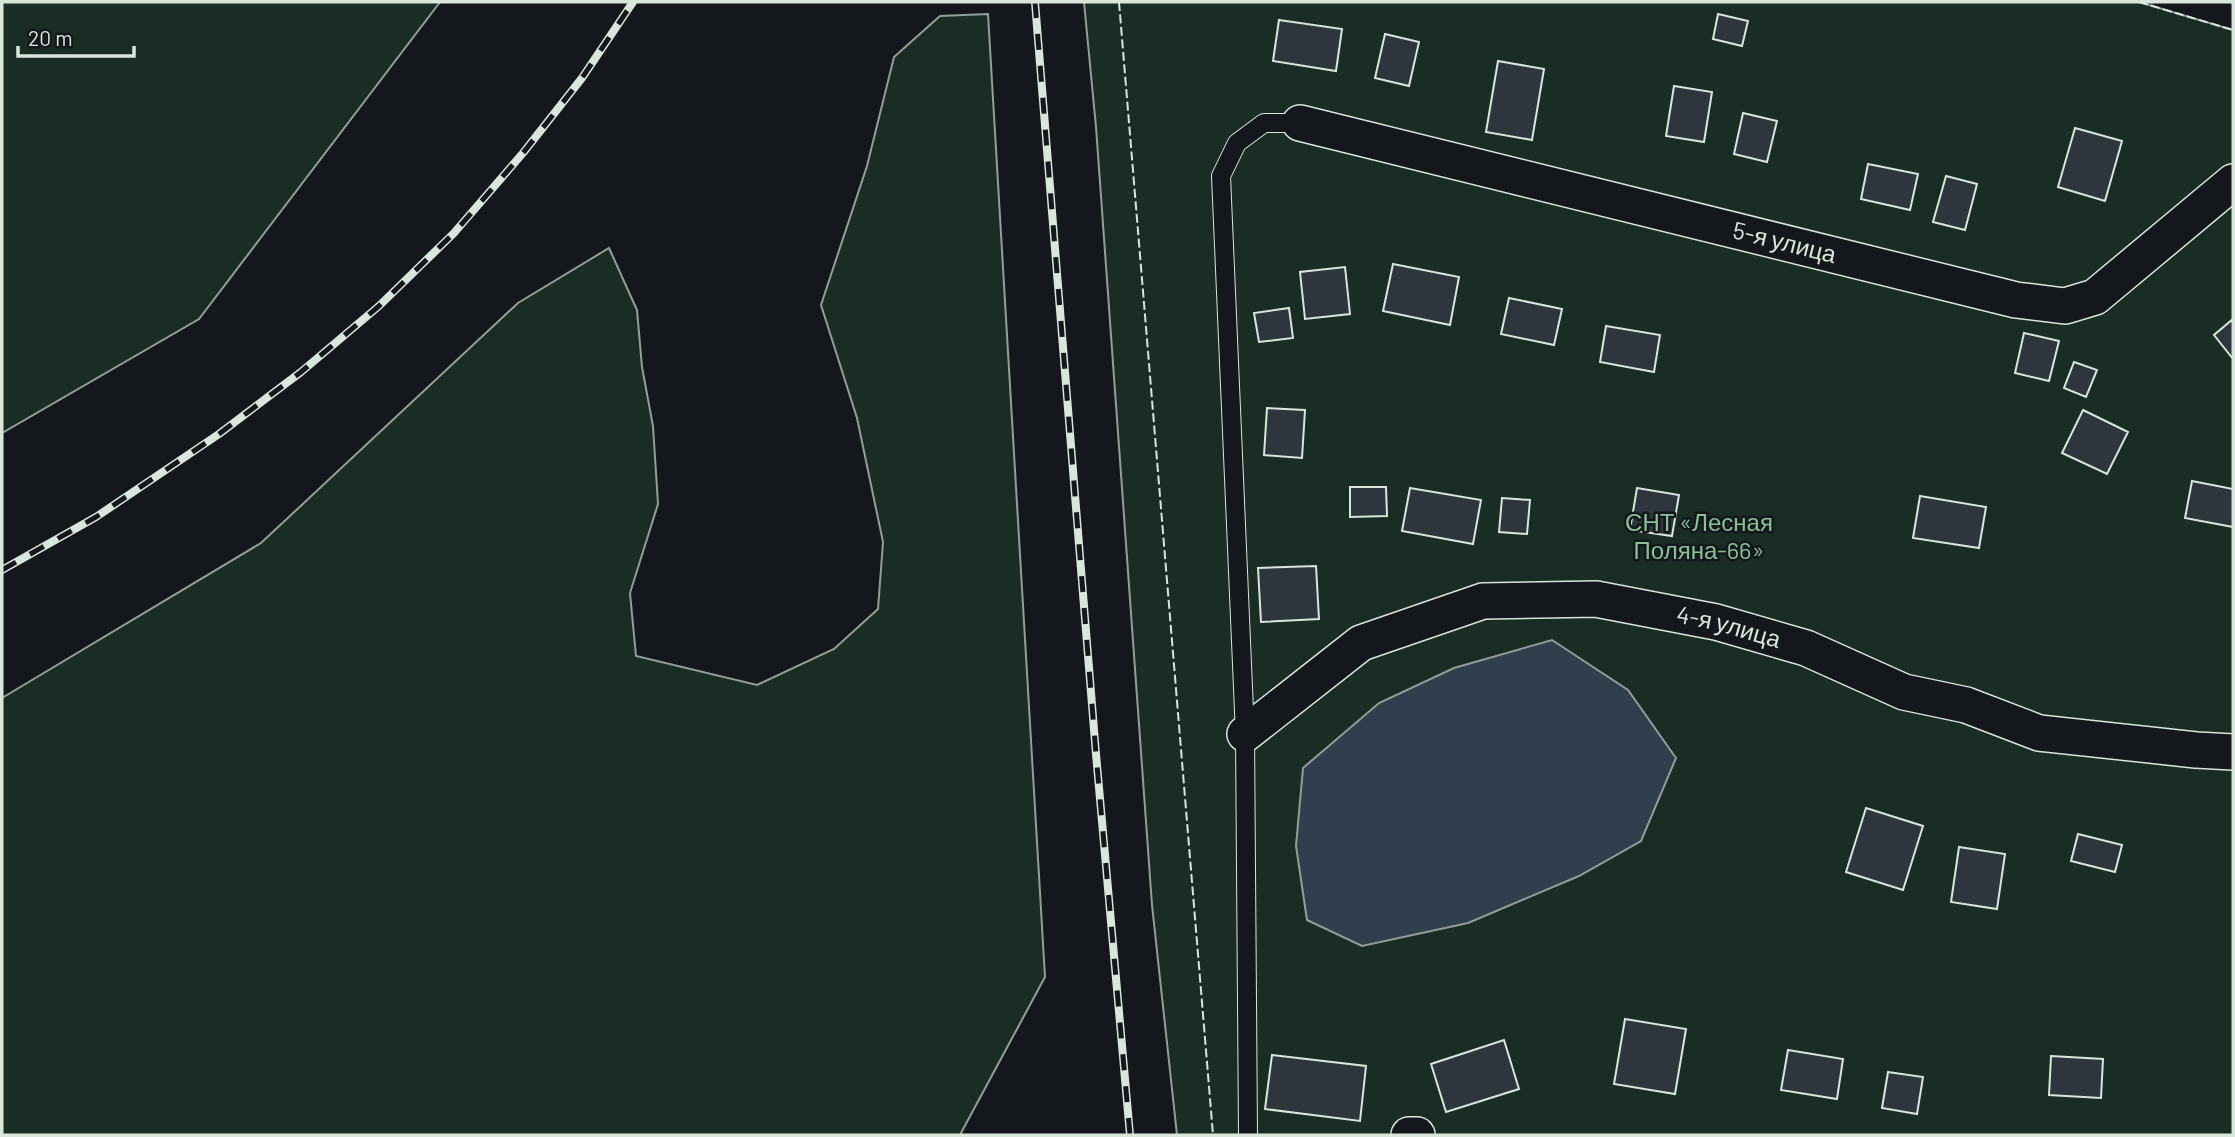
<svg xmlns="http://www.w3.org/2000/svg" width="2235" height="1137" viewBox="0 0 2235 1137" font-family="Barlow,sans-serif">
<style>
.green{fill:#1a2d24;stroke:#939e99;stroke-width:2}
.water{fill:#2f3f4d;stroke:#939e99;stroke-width:2}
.building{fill:#2c363c;stroke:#d8e6dc;stroke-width:2}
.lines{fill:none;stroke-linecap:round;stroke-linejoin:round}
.service-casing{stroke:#d8e6dc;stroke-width:20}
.minor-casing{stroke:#d8e6dc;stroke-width:38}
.service{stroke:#14181c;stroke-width:18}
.minor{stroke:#14181c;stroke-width:35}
.rail-casing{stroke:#d8e6dc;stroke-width:8}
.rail{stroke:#14181c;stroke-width:5;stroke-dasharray:16;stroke-linecap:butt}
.fence{stroke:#d8e6dc;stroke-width:2;stroke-dasharray:9 3.5;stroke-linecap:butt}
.labels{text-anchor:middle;stroke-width:5;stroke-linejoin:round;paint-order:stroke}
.street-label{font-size:24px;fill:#d8e6dc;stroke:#14181c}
.park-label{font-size:24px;fill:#8ac095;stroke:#14181c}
</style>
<rect width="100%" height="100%" fill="#14181c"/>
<path class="green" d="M2,2H440L199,319L2,433Z
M1084,2H2139L2233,30V1135H1177L1152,905L1096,127Z
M988,14L1045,977L961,1133L962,1135H2V698L261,543L518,303L609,248L637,310L642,367L653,426L658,504L630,593L636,656L757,685L834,649L878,609L883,542L857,418L821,305L867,166L894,57L940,16Z"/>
<path class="water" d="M1552,640L1628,690L1676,758L1641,841L1579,876L1468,923L1362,946L1307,920L1296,846L1303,768L1379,703L1454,668Z"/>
<path class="building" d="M1718,14L1748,21L1742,46L1713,39Z
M1279,20L1342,29L1336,71L1273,61Z
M1385,34L1419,42L1409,86L1375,78Z
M1498,61L1544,69L1532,140L1486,132Z
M1674,86L1712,92L1704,142L1666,136Z
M1743,113L1777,121L1767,162L1734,154Z
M2075,128L2122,141L2105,201L2058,187Z
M1868,164L1918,174L1910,210L1861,199Z
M1946,176L1977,184L1965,230L1933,222Z
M1393,264L1459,277L1450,325L1383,311Z
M1345,267L1350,314L1305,319L1300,272Z
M1509,298L1562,309L1554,345L1501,334Z
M1289,308L1293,338L1259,342L1254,313Z
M2233,319V359L2214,335Z
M1606,326L1660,335L1654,372L1600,362Z
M2024,333L2059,341L2049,381L2015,373Z
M2074,362L2097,370L2086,397L2064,388Z
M1267,408L1305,410L1302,458L1264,455Z
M2083,410L2128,432L2107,474L2062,453Z
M2192,481L2233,489V527L2185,518Z
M1350,487H1386L1387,516L1350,517Z
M1410,488L1481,500L1473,544L1402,531Z
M1637,488L1679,495L1672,536L1630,530Z
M1920,496L1986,507L1979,548L1913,538Z
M1502,498L1530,500L1527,534L1499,532Z
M1316,566L1319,619L1261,622L1258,568Z
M1866,808L1923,826L1903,890L1846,872Z
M2078,834L2122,845L2115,872L2071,861Z
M1959,847L2005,854L1997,909L1951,902Z
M1625,1019L1686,1029L1675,1094L1614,1084Z
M1504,1040L1519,1089L1446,1112L1431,1064Z
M1788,1050L1843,1059L1837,1099L1781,1090Z
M1272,1055L1366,1066L1360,1121L1265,1109Z
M2051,1056L2103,1059L2101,1098L2049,1095Z
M1888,1072L1923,1077L1917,1114L1882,1108Z"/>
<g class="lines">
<defs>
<path id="service" d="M1248,1135L1245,734L1221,176L1237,143L1264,123H1300"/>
<g id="minor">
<path id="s1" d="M1300,123L2016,300L2065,306L2095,297L2233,182"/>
<path id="s2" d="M1245,734L1361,643L1483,601L1596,599L1716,622L1806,648L1904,692L1966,705L2039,733L2196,750L2233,752"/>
<path d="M1409,1135H1417"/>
</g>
</defs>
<use href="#service" class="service-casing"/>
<use href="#minor" class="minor-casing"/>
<use href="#service" class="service"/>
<use href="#minor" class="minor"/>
<defs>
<path id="rail" d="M1035,2L1096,754L1130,1135
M2,570L96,517L219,434L301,372L379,306L454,233L523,153L582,78L633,2"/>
</defs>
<use href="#rail" class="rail-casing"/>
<use href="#rail" class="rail"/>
<path class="fence" d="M1119,2L1213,1135
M2139,2L2233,30"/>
</g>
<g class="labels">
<g class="street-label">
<text dy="8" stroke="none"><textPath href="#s1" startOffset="499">5-я улица</textPath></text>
<text dy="8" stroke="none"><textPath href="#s2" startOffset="525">4-я улица</textPath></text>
</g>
<g class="park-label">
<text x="1699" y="531">СНТ «Лесная<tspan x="1699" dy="28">Поляна-66»</tspan></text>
</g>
</g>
<rect width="2235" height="1137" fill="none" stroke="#d8e6dc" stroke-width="7"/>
<path d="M18 46v10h116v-10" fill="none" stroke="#d8e6dc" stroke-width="3.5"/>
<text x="28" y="46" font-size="21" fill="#d8e6dc" stroke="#14181c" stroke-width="5" paint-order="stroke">20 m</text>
</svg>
